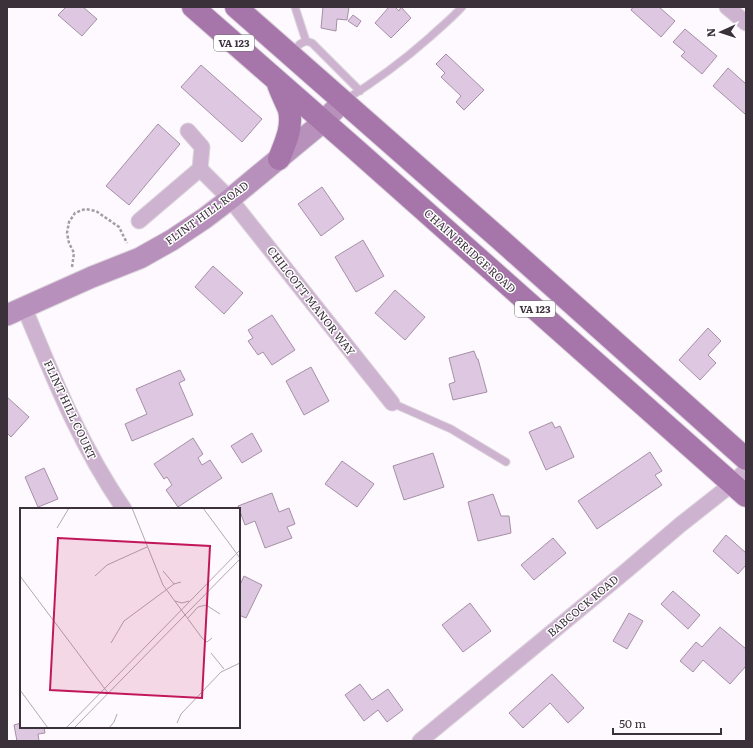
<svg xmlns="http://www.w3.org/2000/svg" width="753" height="748" viewBox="0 0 753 748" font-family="Literata,serif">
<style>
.building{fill:#dec7e1;stroke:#a58fa7}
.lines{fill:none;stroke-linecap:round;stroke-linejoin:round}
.lane-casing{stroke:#dbd5db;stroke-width:9}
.street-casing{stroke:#dbd5db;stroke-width:17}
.secondary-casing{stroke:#dbd5db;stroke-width:23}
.primary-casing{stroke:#dbd5db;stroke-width:24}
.path{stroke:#a49da4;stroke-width:2.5;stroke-dasharray:3 2;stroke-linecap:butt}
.lane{stroke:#ceb3d1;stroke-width:7}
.street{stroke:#ceb3d1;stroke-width:15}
.secondary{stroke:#b790bb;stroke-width:21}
.primary{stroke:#a676ab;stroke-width:22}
.labels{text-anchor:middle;stroke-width:3;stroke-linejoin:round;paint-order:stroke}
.shield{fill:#fff;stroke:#756f76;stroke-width:1}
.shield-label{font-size:10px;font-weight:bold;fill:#3a313b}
.street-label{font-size:11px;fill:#3a313b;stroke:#fff}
.inset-road{fill:none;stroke:#b0a9b0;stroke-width:1}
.view{fill:#c2185b;fill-opacity:0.15;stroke:#c2185b;stroke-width:2}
.inset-edge{fill:none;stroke:#3a313b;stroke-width:2}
</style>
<rect width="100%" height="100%" fill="#fef9fe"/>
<path class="building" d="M66,7H83L97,19L82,36L58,15Z
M323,7H349L347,20L337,19L336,31L321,28Z
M389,7H395L399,11L401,7L411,18L391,38L375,23Z
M633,7H659L675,21L661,37L631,10Z
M353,15L361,21L357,27L348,21Z
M685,29L717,56L702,74L681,56L685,52L673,42Z
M446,54L484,90L464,110L456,102L461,96L441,77L445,73L436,64Z
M201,65L262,119L242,142L181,87Z
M728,68L746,84V113L745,114L713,86Z
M158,124L180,144L129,205L106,186Z
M322,187L344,219L321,236L298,204Z
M363,240L384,276L356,292L335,257Z
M213,266L243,293L224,314L195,287Z
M395,290L425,317L405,340L375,313Z
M272,315L295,350L272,365L263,352L258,355L248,341L253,338L248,330Z
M708,328L721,341L708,355L716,363L700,380L679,360Z
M474,351L477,359H478L487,392L453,400L449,384L455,382L449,358Z
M311,367L329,401L304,415L286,381Z
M180,370L185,380L179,383L193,415L132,441L125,424L147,414L136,389Z
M7,397L29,417L11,437L7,433Z
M552,422L555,428L560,426L574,457L546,470L529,432Z
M252,433L262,451L242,463L231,446Z
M193,438L203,454L198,458L202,465L210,460L222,478L178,507L166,490L172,485L167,477L164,479L154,464Z
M650,452L662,471L655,475L662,485L597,529L578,501Z
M433,453L444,487L404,500L393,466Z
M342,461L374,484L357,507L325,484Z
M44,468L58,499L38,507L25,477Z
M272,493L279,512L289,508L295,524L287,527L292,538L265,548L255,521L245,525L238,506Z
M493,494L501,516H509L511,533L478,541L468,502Z
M726,535L746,553V565L738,574L713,551Z
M553,538L566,553L534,580L521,565Z
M244,576L262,585L246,618L239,615V587Z
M673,591L700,615L688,629L661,604Z
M470,603L491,631L463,652L442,625Z
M629,613L643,621L627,649L613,641Z
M720,627L746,649V666L730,684L703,660L693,672L680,661L696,642L702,647Z
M552,674L584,708L568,723L550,703L523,728L509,713Z
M360,684L372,700L388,689L403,710L387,722L378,710L364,721L345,695Z
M21,723V727H44L45,733L38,734L39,741H17L14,725Z"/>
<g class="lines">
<defs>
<path id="lane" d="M295,7L306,41
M291,53L300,44L306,41L312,43L360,91
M345,100C376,81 403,61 430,37C441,27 452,18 462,7
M392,403L451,429L506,462"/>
<path id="street" d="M727,7L746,23
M188,131L202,147L200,169L230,199L392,403
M139,221L200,169
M24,307C53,377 81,447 124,509
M420,741L626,571L680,525L732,484L746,470"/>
<path id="secondary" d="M7,315L92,277L140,258L172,240L205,218L230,199L323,122L343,101"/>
<path id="primary" d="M193,7L354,148L746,496
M236,7L502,241L746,459
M278,84C281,93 286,102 289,110C293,128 285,143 279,159"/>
</defs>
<use href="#lane" class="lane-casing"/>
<use href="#street" class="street-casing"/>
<use href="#secondary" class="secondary-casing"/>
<use href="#primary" class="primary-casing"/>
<path class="path" d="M72,267L74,253L69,243L67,233L69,222L75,213L85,209L96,211L119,227L127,243"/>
<use href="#lane" class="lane"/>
<use href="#street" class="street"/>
<use href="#secondary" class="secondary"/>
<use href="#primary" class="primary"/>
</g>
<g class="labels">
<g class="shield">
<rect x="214" y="35" width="40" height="16" rx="3"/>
<rect x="515" y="301" width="40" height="16" rx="3"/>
</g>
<g class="shield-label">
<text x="234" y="47">VA 123</text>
<text x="535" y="313">VA 123</text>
</g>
<g class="street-label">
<text transform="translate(207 213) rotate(-36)" y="4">FLINT HILL ROAD</text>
<text transform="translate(470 251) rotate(42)" y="4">CHAIN BRIDGE ROAD</text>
<text transform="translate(311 301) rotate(52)" y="4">CHILCOTT MANOR WAY</text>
<text transform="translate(70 410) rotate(65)" y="4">FLINT HILL COURT</text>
<text transform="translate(583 606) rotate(-40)" y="4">BABCOCK ROAD</text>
</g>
</g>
<g transform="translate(20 508)">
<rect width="220" height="220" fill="#fef9fe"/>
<path class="inset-road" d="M112,0L143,77L182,130L187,134L192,130M183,0L220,50M37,20L49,0M143,63L154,76M0,68L88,185M75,68L87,57L127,39M155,93L162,95L169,93M168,110L178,99L186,97L200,106M91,135L104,113L154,76L161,74M191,145L204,161M0,182L28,220M157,215L161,206L201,164L220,155M46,220L220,42M54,220L220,51M89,220L94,214L97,206"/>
<path class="view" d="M38,30L190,38L182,190L30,182Z"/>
<rect width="220" height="220" class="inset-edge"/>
</g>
<rect width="753" height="748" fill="none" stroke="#3a313b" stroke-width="16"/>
<g transform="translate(721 32) rotate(267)" stroke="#ffffff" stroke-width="3" paint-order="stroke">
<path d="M0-3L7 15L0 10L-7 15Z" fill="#3a313b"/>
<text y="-6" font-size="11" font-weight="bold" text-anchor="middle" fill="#3a313b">N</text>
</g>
<path d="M613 728v6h108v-6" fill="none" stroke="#3a313b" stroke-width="2"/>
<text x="619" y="728" font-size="12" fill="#3a313b" stroke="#ffffff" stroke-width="3" paint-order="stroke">50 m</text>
</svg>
